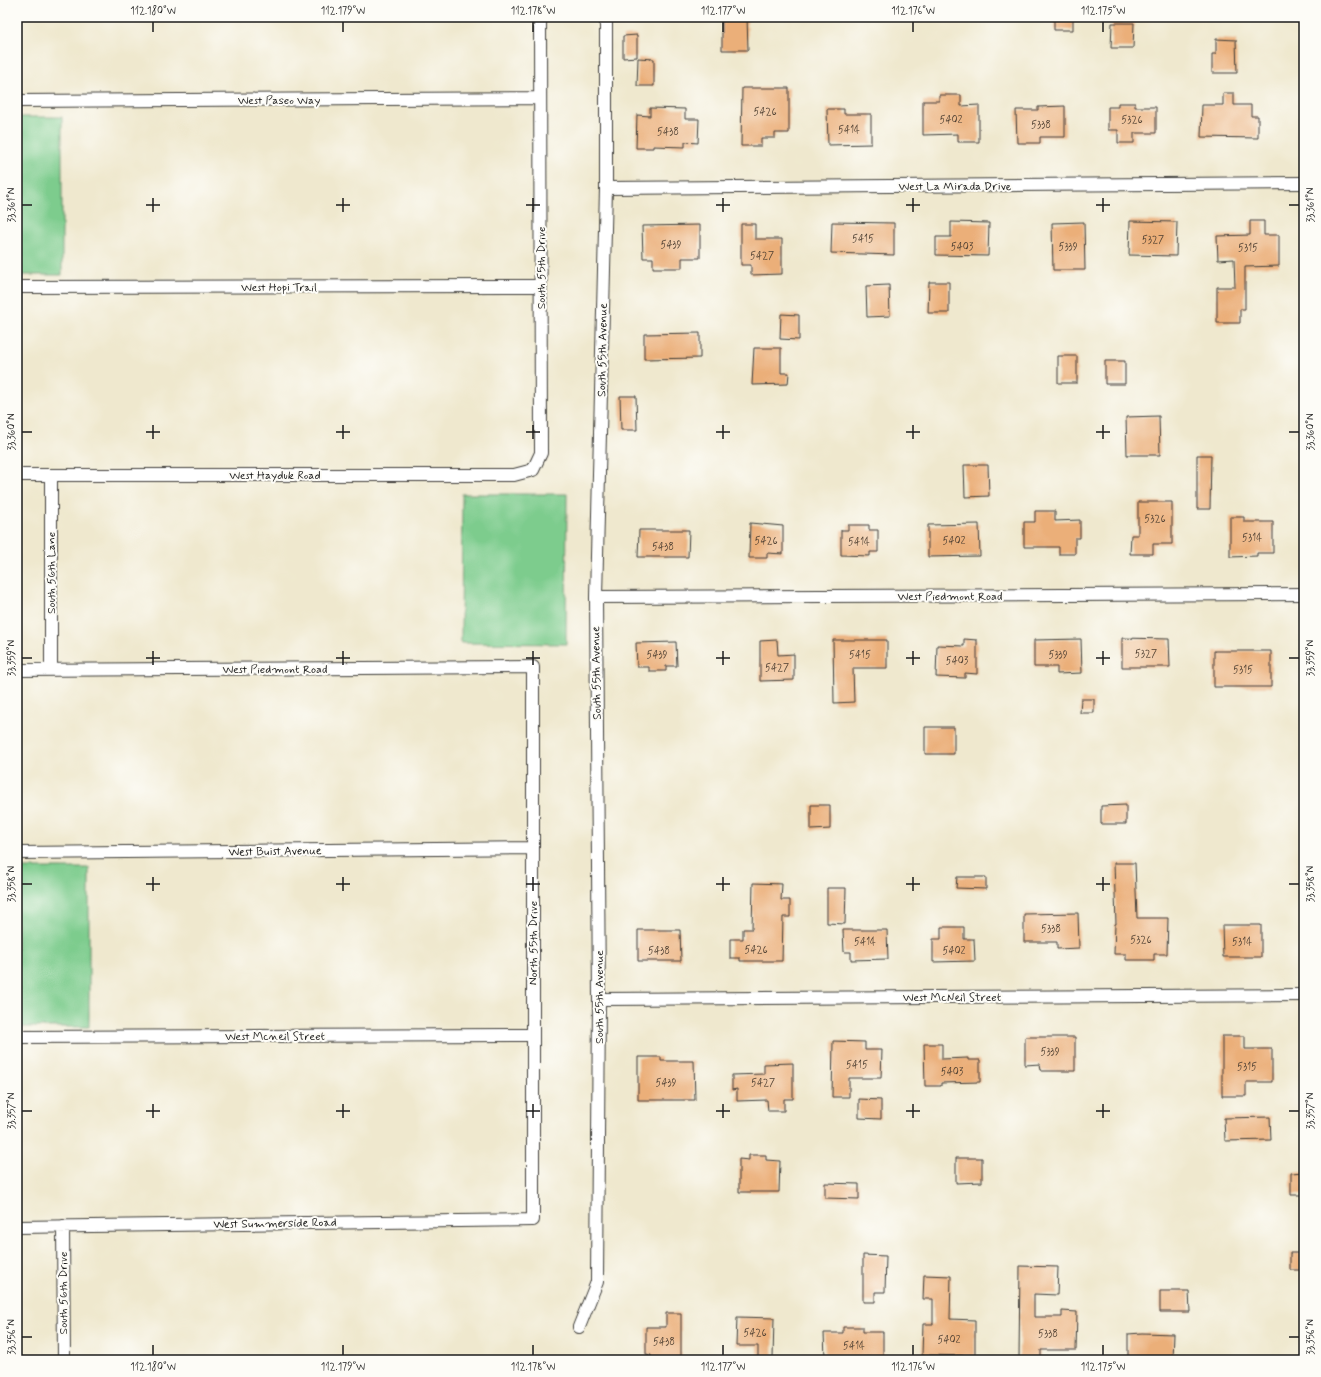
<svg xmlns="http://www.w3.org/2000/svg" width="1321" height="1377" viewBox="0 0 1321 1377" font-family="Mynerve,sans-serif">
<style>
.green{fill:#7dcc8d;stroke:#4c7454}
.building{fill:#ebaf79}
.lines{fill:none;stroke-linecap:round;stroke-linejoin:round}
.minor-casing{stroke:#3c3b37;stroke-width:14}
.minor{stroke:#fff;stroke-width:12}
.ticks{fill:none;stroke:#1c1c1c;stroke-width:1.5}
.labels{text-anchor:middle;stroke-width:4;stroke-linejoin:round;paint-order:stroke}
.number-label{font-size:10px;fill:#504133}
.street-label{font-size:12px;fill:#1c1c1c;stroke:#fdfcf7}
.neatline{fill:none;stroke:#1c1c1c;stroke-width:1.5}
.ticks-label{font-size:10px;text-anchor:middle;fill:#1c1c1c}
</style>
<rect width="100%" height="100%" fill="#fdfcf7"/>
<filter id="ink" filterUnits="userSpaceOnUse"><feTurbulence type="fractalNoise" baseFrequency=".025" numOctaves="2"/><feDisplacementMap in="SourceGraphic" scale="8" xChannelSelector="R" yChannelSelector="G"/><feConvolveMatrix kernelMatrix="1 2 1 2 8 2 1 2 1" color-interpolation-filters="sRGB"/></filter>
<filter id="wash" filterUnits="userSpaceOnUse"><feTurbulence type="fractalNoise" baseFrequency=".012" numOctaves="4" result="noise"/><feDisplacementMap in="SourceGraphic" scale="16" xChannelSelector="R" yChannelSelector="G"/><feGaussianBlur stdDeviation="0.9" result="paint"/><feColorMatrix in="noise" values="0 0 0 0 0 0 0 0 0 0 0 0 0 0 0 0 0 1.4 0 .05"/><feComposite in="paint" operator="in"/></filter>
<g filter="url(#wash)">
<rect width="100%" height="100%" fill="#efe8ce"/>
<path class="green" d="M17,117H62V275H17Z
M462,494H567L566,644L461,643Z
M17,868H89V1027H17Z"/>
<g id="blocks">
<path class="building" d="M722,17H747L748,50H722Z
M1054,17H1073V30H1054Z
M1112,23H1134L1133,48H1111Z
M637,35V57L623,58V36Z
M1216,39L1236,40L1237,73H1212V54H1216Z
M638,58L654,59V86H637Z
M742,88H789V133H775V138H761V146H741Z
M1223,93H1234V105H1251V116H1258V138L1201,137L1202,105H1223Z
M939,95H961V106L979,105V142H958V134L923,135V101H939Z
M1118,103H1135V107H1156V133H1134V143H1118V130H1108V107H1118Z
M1065,106V137H1040V143H1017L1016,110H1038V107Z
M650,108L685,109V119H699L698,143L685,142V147L653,146V148H636L637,115L650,116Z
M827,109H844V114H871V144L828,145Z
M1130,221L1177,222L1176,256L1129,255Z
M1250,221H1264V235H1279V266L1245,267V309H1240V323H1217V287H1235L1234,259L1218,260L1217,236L1250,235Z
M832,222L894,223V255L831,253Z
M951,222L989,223L988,256L936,255V237H951Z
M1084,222L1085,270H1053L1052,223Z
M741,224H755V239H782V274L751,275V265H741Z
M700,225V258H682V268H653V258H643L642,226Z
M929,282H949V313H928Z
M889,285L890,316L867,317L866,286Z
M781,314L799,315V340L780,339Z
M700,333V358L644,359V334Z
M754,348H781V373H789L788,384L752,385Z
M1058,356H1077V383H1058Z
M1105,361H1125V384H1105Z
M620,396H636L637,430H621Z
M1159,416L1160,455H1127L1126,417Z
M1197,455H1211L1210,509H1197Z
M964,465H988L989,496L965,497Z
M1138,502H1172V544H1153V554H1130L1131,535H1138Z
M1035,511H1055V521L1080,520V538H1075V554H1059V547H1024V522H1035Z
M1230,517H1244V522H1273V553H1257V556L1230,557Z
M750,523L783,526V554L767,553V558H749Z
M979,524L980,556L928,557V525Z
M848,525H869V530H878V552H870V556L841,555V530H848Z
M639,530H689L688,557H638Z
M1122,638L1169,639L1170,667H1122Z
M964,639L977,640V674L965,673V678L936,677L937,645L964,646Z
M1081,639L1082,673L1057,674V667H1034V640Z
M777,640L778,655L794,654V680L760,681V641Z
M833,640H887V668H853L854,702L834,703Z
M676,642L677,666H666V671H649V667H637L636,643Z
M1214,651H1271V687H1214Z
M1081,699H1094V713H1080Z
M925,727H954V754H925Z
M811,805H830V829L811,830Z
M1126,805V824H1101V806Z
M1114,863H1135L1137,918H1168L1167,954H1154V960H1126V954H1114L1115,924H1116Z
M957,877H986V889L956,888Z
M753,883L782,884L781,900H790V917H783L782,961H740V958H730V939H743V929H752Z
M827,888H846L845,924L827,923Z
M1078,913L1079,948L1057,949V942H1024V914Z
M1222,925H1261V957H1223Z
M941,927H964V939H974L975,961L933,962V939H941Z
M638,930H680L681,961H638Z
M843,930H887L888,959L851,960V952H844Z
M1222,1036H1245V1049H1272V1082H1246V1096H1222Z
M1025,1037H1075V1071H1041L1040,1064L1025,1065Z
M833,1041L865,1042V1050H882L881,1078H849V1097H832Z
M924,1044H942V1059L968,1058V1060H980V1082L941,1083V1086H925Z
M638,1057H661V1061H694L695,1100H638Z
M793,1063V1099H784V1111H768L767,1100L737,1101V1089L732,1090V1075L764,1074V1064Z
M859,1099L881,1100V1119L859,1118Z
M1270,1117L1271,1140L1225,1141L1224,1118Z
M749,1155H766V1160L780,1161L779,1192H739V1159L749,1160Z
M956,1158H982V1182L956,1183Z
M1304,1172V1195H1291V1173Z
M825,1183L859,1184V1199L825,1198Z
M1290,1253H1304V1270H1290Z
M863,1255L886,1256L885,1292H875V1302H863Z
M1020,1266L1058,1267L1057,1295L1034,1294V1317H1062V1311L1077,1312L1076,1350H1041V1359L1019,1358Z
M924,1275L951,1276L950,1319L975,1320V1356L922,1355L923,1324H933V1299H923Z
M1160,1291H1189L1190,1312H1160Z
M666,1313H681V1359L651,1360V1355L646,1354V1327H666Z
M737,1317L774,1318L773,1358H758V1346H736Z
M843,1327H863V1332H883V1357L825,1358L824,1333H843Z
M1142,1333L1174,1334L1173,1360L1128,1359V1334Z"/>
</g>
</g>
<g filter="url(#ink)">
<use href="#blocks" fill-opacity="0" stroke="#3c3b37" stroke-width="1"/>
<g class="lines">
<defs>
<path id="minor" d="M17,101L540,98
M606,188L1304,183
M17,287L541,286
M17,475H514L533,470L541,453L540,17
M596,597L1304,594
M17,670L533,667V1220L17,1227
M51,670V475
M17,853L533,848
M599,999L1304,995
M17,1037L533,1035
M63,1226L64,1360
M579,1327L597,1282L599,999L596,597L606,188V17"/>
</defs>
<use href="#minor" class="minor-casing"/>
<use href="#minor" class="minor"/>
</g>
</g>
<path class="ticks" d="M153,22V32M343,22V32M533,22V32M723,22V32M913,22V32M1103,22V32M153,198V212M343,198V212M533,198V212M723,198V212M913,198V212M1103,198V212M22,205H32M146,205H160M336,205H350M526,205H540M716,205H730M906,205H920M1096,205H1110M1289,205H1299M153,425V439M343,425V439M533,425V439M723,425V439M913,425V439M1103,425V439M22,432H32M146,432H160M336,432H350M526,432H540M716,432H730M906,432H920M1096,432H1110M1289,432H1299M153,651V665M343,651V665M533,651V665M723,651V665M913,651V665M1103,651V665M22,658H32M146,658H160M336,658H350M526,658H540M716,658H730M906,658H920M1096,658H1110M1289,658H1299M153,877V891M343,877V891M533,877V891M723,877V891M913,877V891M1103,877V891M22,884H32M146,884H160M336,884H350M526,884H540M716,884H730M906,884H920M1096,884H1110M1289,884H1299M153,1104V1118M343,1104V1118M533,1104V1118M723,1104V1118M913,1104V1118M1103,1104V1118M22,1111H32M146,1111H160M336,1111H350M526,1111H540M716,1111H730M906,1111H920M1096,1111H1110M1289,1111H1299M22,1337H32M1289,1337H1299M153,1345V1355M343,1345V1355M533,1345V1355M723,1345V1355M913,1345V1355M1103,1345V1355"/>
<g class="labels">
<g class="number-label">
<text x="765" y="115">5426</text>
<text x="951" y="123">5402</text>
<text x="1132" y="123">5326</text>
<text x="1041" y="128">5338</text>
<text x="849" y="133">5414</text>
<text x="668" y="135">5438</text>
<text x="863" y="242">5415</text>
<text x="1153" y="243">5327</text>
<text x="671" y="248">5439</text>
<text x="962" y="250">5403</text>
<text x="1068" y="250">5339</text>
<text x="1248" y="251">5315</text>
<text x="762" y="259">5427</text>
<text x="1155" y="522">5326</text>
<text x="1252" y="541">5314</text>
<text x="766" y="544">5426</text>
<text x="954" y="544">5402</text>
<text x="859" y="545">5414</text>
<text x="663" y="550">5438</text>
<text x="1146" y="657">5327</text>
<text x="657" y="658">5439</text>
<text x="860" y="658">5415</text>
<text x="1058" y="658">5339</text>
<text x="957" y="664">5403</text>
<text x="777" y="671">5427</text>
<text x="1243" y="673">5315</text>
<text x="1051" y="932">5338</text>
<text x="1141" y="943">5326</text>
<text x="865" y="945">5414</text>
<text x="1242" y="945">5314</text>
<text x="756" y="953">5426</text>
<text x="659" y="954">5438</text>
<text x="954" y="954">5402</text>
<text x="1050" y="1055">5339</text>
<text x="857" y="1068">5415</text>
<text x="1247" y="1070">5315</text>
<text x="952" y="1075">5403</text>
<text x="666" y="1086">5439</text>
<text x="763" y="1086">5427</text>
<text x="755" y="1336">5426</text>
<text x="1048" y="1337">5338</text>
<text x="949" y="1343">5402</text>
<text x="664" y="1345">5438</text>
<text x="854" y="1349">5414</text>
</g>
<g class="street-label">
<text x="279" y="104">West Paseo Way</text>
<text x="955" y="190">West La Mirada Drive</text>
<text transform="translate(541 268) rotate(-90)" y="4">South 55th Drive</text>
<text x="279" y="291">West Hopi Trail</text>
<text transform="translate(602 350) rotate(-89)" y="4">South 55th Avenue</text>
<text x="275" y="479">West Hayduk Road</text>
<text transform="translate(51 573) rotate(-90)" y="4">South 56th Lane</text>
<text x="950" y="600">West Piedmont Road</text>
<text x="275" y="673">West Piedmont Road</text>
<text transform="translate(596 673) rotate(-91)" y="4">South 55th Avenue</text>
<text transform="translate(275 851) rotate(-1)" y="4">West Buist Avenue</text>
<text transform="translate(533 943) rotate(-90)" y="4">North 55th Drive</text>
<text transform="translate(599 997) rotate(-90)" y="4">South 55th Avenue</text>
<text x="952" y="1001">West McNeil Street</text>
<text x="275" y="1040">West Mcneil Street</text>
<text transform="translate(275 1223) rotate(-1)" y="4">West Summerside Road</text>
<text transform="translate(63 1293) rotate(-90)" y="4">South 56th Drive</text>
</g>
</g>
<rect width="1321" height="1377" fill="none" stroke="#fdfcf7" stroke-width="44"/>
<rect x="22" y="22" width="1277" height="1333" class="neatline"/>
<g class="ticks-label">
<text x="153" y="14">112.180°W</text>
<text x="343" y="14">112.179°W</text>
<text x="533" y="14">112.178°W</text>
<text x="723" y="14">112.177°W</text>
<text x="913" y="14">112.176°W</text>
<text x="1103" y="14">112.175°W</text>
<text transform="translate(11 205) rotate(-90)" y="4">33.361°N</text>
<text transform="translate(1310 205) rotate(-90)" y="4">33.361°N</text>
<text transform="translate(11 432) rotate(-90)" y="4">33.360°N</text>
<text transform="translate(1310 432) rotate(-90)" y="4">33.360°N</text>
<text transform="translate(11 658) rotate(-90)" y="4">33.359°N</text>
<text transform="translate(1310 658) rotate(-90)" y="4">33.359°N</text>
<text transform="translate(11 884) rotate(-90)" y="4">33.358°N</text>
<text transform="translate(1310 884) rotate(-90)" y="4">33.358°N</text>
<text transform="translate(11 1111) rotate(-90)" y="4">33.357°N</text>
<text transform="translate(1310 1111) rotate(-90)" y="4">33.357°N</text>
<text transform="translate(11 1337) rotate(-90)" y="4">33.356°N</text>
<text transform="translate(1310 1337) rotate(-90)" y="4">33.356°N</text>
<text x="153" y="1370">112.180°W</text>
<text x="343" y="1370">112.179°W</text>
<text x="533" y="1370">112.178°W</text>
<text x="723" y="1370">112.177°W</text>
<text x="913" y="1370">112.176°W</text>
<text x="1103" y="1370">112.175°W</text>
</g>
</svg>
